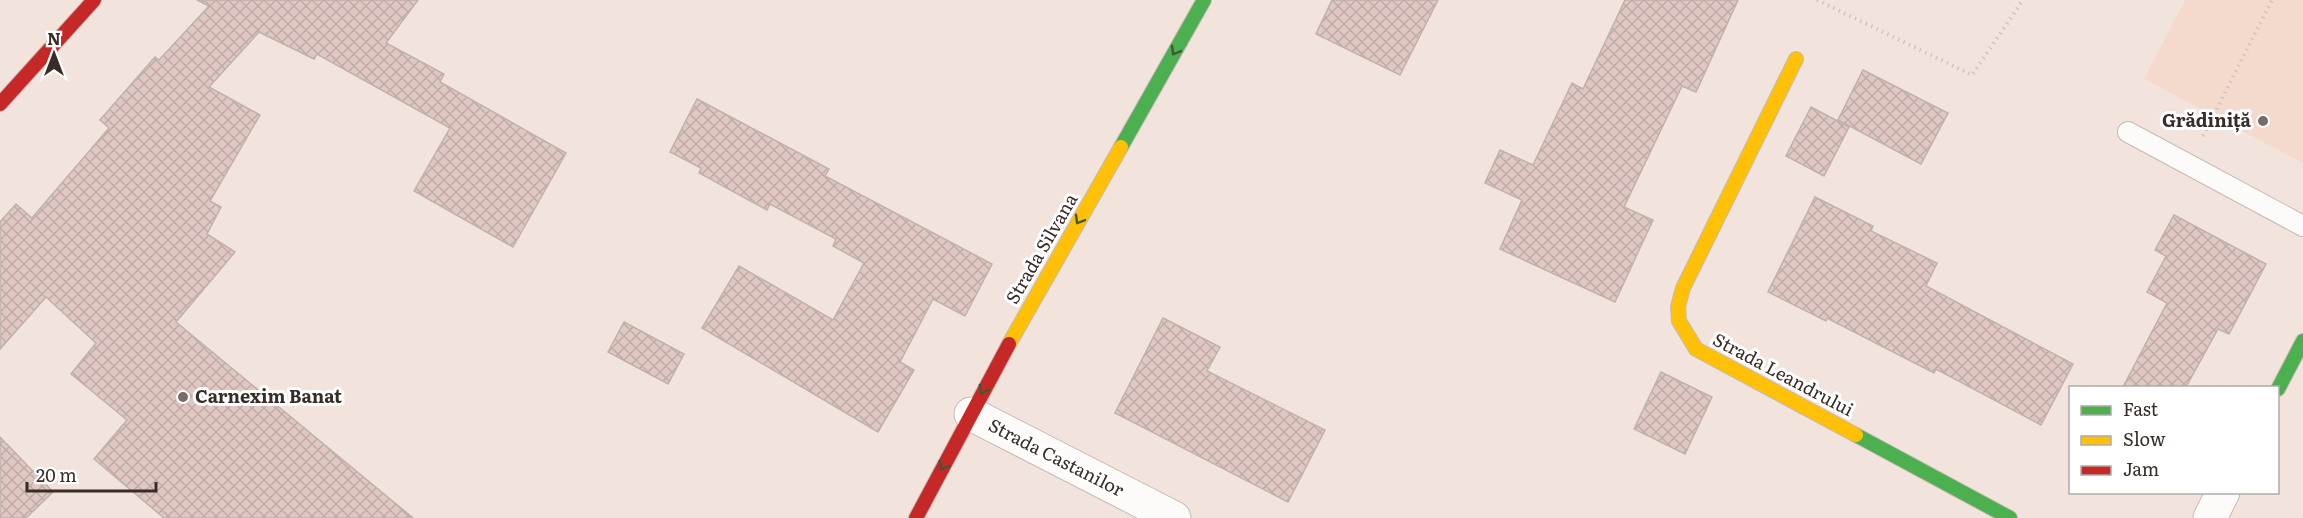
<svg xmlns="http://www.w3.org/2000/svg" width="2303" height="518" font-family="Literata,serif">
<style>
.built{fill:#f4dacd}
.building{fill:url(#building-cross-hatch);stroke:#beb2ae;stroke-width:1.5}
.lines{fill:none;stroke-linecap:round;stroke-linejoin:round}
.lane-casing{stroke:#c5bab4;stroke-width:22}
.street-casing{stroke:#c5bab4;stroke-width:35}
.fast-casing{stroke:#c5bab4;stroke-width:16}
.slow-casing{stroke:#c5bab4;stroke-width:16}
.jam-casing{stroke:#c5bab4;stroke-width:16}
.path{stroke:#cdc7c4;stroke-width:4;stroke-dasharray:1.5 4.5;stroke-linecap:butt}
.lane{stroke:#fdfbfa;stroke-width:20}
.street{stroke:#fdfbfa;stroke-width:33}
.fast{stroke:#4caf50;stroke-width:14}
.slow{stroke:#ffc107;stroke-width:14}
.jam{stroke:#c62828;stroke-width:14}
.oneway{stroke:#3e5a35}
.poi-dot{fill:#786c66;stroke:#fff;stroke-width:2}
.labels{text-anchor:middle;stroke-width:6;stroke-linejoin:round;paint-order:stroke}
.poi-label{font-size:18px;font-weight:bold;fill:#372c27;stroke:#fff;text-anchor:end}
.street-label{font-size:18px;fill:#372c27;stroke:#fff}
</style>
<defs>
<pattern id="building-cross-hatch" width="8" height="8" patternUnits="userSpaceOnUse" patternTransform="scale(1.5)"><rect width="8" height="8" fill="#e0c7c2"/><path d="M0 0l8 8M0 8l8-8" fill="none" stroke="#c1aba7"/></pattern>
</defs>
<rect width="100%" height="100%" fill="#f2e4dc"/>
<!-- built -->
<polygon class="built" points="2185,0 2303,0 2303,163 2144,79"/>
<!-- building -->
<g class="building">
<polygon points="197,0 418,0 386,43 444,74 440,82 566,153 513,247 414,191 450,128 317,54 314,59 259,32 209,87 260,115 210,201 221,207 207,234 235,252 176,322 413,518 164,518 94,459 127,420 71,374 96,343 46,297 0,349 0,222 16,204 32,218 109,128 100,120 155,57 159,60 209,6"/>
<polygon points="1332,0 1438,0 1400,75 1316,34"/>
<polygon points="1625,0 1738,0 1696,92 1682,86 1624,207 1653,220 1615,302 1500,249 1522,200 1485,183 1500,150 1533,165 1572,83 1583,89"/>
<polygon points="1863,70 1948,113 1921,164 1838,120"/>
<polygon points="697,99 829,169 825,176 992,264 965,316 933,299 900,362 914,370 878,432 702,328 739,266 833,320 864,263 833,246 836,239 770,204 767,210 699,173 701,168 670,152"/>
<polygon points="1811,107 1849,127 1824,176 1786,156"/>
<polygon points="1815,197 1873,226 1871,231 1937,263 1926,286 2073,364 2041,425 1936,369 1934,373 1827,318 1826,321 1768,292"/>
<polygon points="2174,215 2266,264 2229,334 2218,329 2186,387 2123,387 2167,303 2147,292 2166,256 2155,250"/>
<polygon points="1163,318 1220,347 1207,371 1325,430 1288,502 1115,413"/>
<polygon points="624,322 684,354 668,384 608,352"/>
<polygon points="1661,372 1712,397 1685,454 1634,429"/>
<polygon points="0,437 53,492 26,518 0,518"/>
</g>
<g class="lines">
<!-- lane casing -->
<g class="lane-casing">
<polyline id="lane" points="2128,132 2303,226"/>
</g>
<!-- street casing -->
<g class="street-casing">
<g id="street">
<polyline points="971,414 1174,518"/>
<polyline points="2210,518 2223,492"/>
</g>
</g>
<!-- fast casing -->
<g class="fast-casing">
<g id="fast">
<polyline points="1121,147 1204,0"/>
<polyline points="2278,389 2303,341"/>
<polyline points="1856,435 2010,518"/>
</g>
</g>
<!-- slow casing -->
<g class="slow-casing">
<g id="slow">
<polyline points="1796,59 1683,288 1678,307 1679,321 1696,349 1856,435"/>
<polyline points="1009,344 1121,147"/>
</g>
</g>
<!-- jam casing -->
<g class="jam-casing">
<g id="jam">
<polyline points="0,104 94,0"/>
<polyline points="916,518 1009,344"/>
</g>
</g>
<!-- path -->
<g class="path">
<polyline points="1817,0 1972,75 2023,0"/>
<polyline points="2203,136 2272,0"/>
</g>
<!-- lane -->
<use href="#lane" class="lane"/>
<!-- street -->
<use href="#street" class="street"/>
<!-- fast -->
<use href="#fast" class="fast"/>
<!-- slow -->
<use href="#slow" class="slow"/>
<!-- jam -->
<use href="#jam" class="jam"/>
</g>
<!-- one-way arrows -->
<defs><path id="oneway-chevron" d="M-2-3.5L2.5 0L-2 3.5" fill="none" stroke-width="1.6" stroke-linecap="round" stroke-linejoin="round" transform="scale(1.5)"/></defs>
<g class="oneway">
<use href="#oneway-chevron" transform="translate(1175 51) rotate(120)"/>
<use href="#oneway-chevron" transform="translate(1079 220) rotate(120)"/>
<use href="#oneway-chevron" transform="translate(983 390) rotate(118)"/>
<use href="#oneway-chevron" transform="translate(943 466) rotate(118)"/>
</g>
<!-- markers -->
<g class="poi-dot">
<circle cx="2263" cy="121" r="6"/>
<circle cx="183" cy="397" r="6"/>
</g>
<g class="labels">
<!-- poi labels -->
<g class="poi-label">
<text x="2251" y="127">Grădiniță</text>
<text x="195" y="403" text-anchor="start">Carnexim Banat</text>
</g>
<!-- street labels -->
<g class="street-label">
<text transform="translate(1042 249) rotate(-60)" y="6">Strada Silvana</text>
<text transform="translate(1783 375) rotate(28)" y="6">Strada Leandrului</text>
<text transform="translate(1056 458) rotate(27)" y="6">Strada Castanilor</text>
</g>
</g>
<!-- legend -->
<rect x="2069" y="386" width="210" height="108" fill="#ffffff" stroke="#afaba9" stroke-width="1.5"/>
<rect x="2081" y="406" width="30" height="9" fill="#4caf50" stroke="#afaba9" stroke-width="1.5"/>
<text x="2123" y="416" font-size="18" fill="#372c27">Fast</text>
<rect x="2081" y="436" width="30" height="9" fill="#ffc107" stroke="#afaba9" stroke-width="1.5"/>
<text x="2123" y="446" font-size="18" fill="#372c27">Slow</text>
<rect x="2081" y="466" width="30" height="9" fill="#c62828" stroke="#afaba9" stroke-width="1.5"/>
<text x="2123" y="476" font-size="18" fill="#372c27">Jam</text>
<!-- north arrow -->
<g transform="translate(54 54)" stroke="#ffffff" stroke-width="4.5" paint-order="stroke">
<path d="M0-4.5L10 22L0 15L-10 22Z" fill="#372c27"/>
<text y="-9" font-size="16" font-weight="bold" text-anchor="middle" fill="#372c27">N</text>
</g>
<!-- scale -->
<path d="M27 482v9h129v-9" fill="none" stroke="#372c27" stroke-width="3"/>
<text x="36" y="482" font-size="18" fill="#372c27" stroke="#ffffff" stroke-width="4.5" paint-order="stroke">20 m</text>
</svg>
